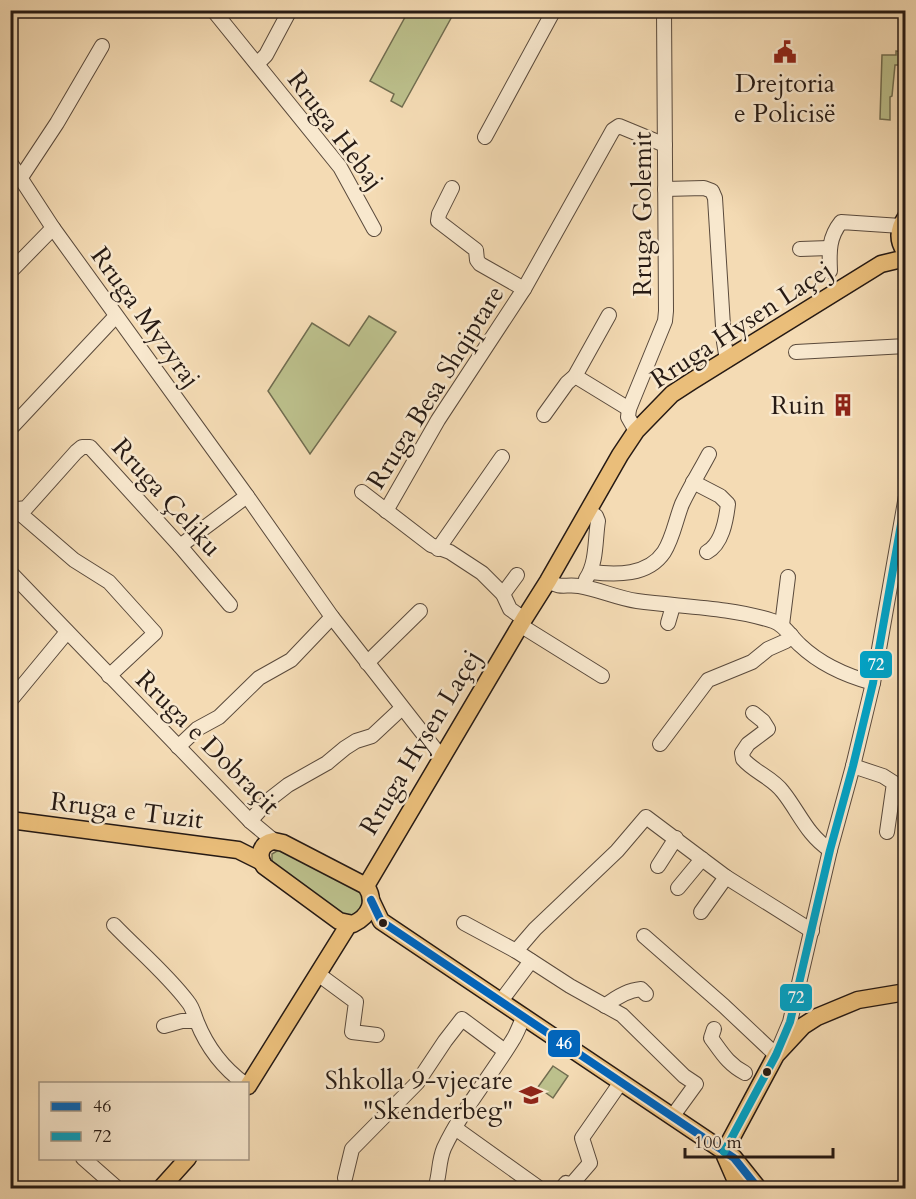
<svg xmlns="http://www.w3.org/2000/svg" width="916" height="1199" font-family="Cardo,serif">
<style>
.green{fill:#bcc08c;stroke:#716d50;stroke-width:1.5}
.lines{fill:none;stroke-linecap:round;stroke-linejoin:round}
.minor-casing{stroke:#5a4a3c;stroke-width:16}
.major-casing{stroke:#261a14;stroke-width:19}
.minor{stroke:#f8e8ce;stroke-width:14}
.major{stroke:#eabe7a;stroke-width:16}
.bus-1-casing{stroke:#f8e8ce;stroke-width:12}
.bus-2-casing{stroke:#f8e8ce;stroke-width:12}
.bus-1{stroke:#0065bd;stroke-width:8}
.bus-2{stroke:#02a2c5;stroke-width:8}
.bus-dot{fill:#261a14;stroke:#f8e8ce;stroke-width:2}
.labels{text-anchor:middle;stroke-width:5;stroke-linejoin:round;paint-order:stroke}
.poi-label{font-size:26px;fill:#261a14;stroke:#f8e8ce;text-anchor:end}
.street-label{font-size:26px;fill:#261a14;stroke:#f8e8ce}
.line-badge{stroke:#f8e8ce;stroke-width:2}
.badge-label{font-size:16px;text-anchor:middle;font-weight:bold;fill:#fff}
</style>
<rect width="100%" height="100%" fill="#f4dbb4"/>
<filter id="stains"><feTurbulence type="fractalNoise" baseFrequency=".00333" numOctaves="4"/><feColorMatrix values="0 0 0 0 .2 0 0 0 0 .09 0 0 0 0 .02 0 0 0 .5 -.17"/></filter>
<radialGradient id="worn" r=".72"><stop offset=".6" stop-color="#630" stop-opacity="0"/><stop offset="1" stop-color="#630" stop-opacity=".3"/></radialGradient>
<!-- green -->
<g class="green">
<polygon points="409,10 455,11 402,107 391,101 394,94 370,81"/>
<polygon points="896,51 905,52 905,65 895,65 892,96 890,97 890,120 880,119 882,55 896,55"/>
<polygon points="369,316 396,332 310,454 268,391 312,323 349,346"/>
<polygon points="280,849 360,888 366,897 359,915 344,917 272,864 272,854"/>
<polygon points="553,1066 568,1076 553,1098 538,1087"/>
</g>
<g class="lines">
<!-- minor casing -->
<g class="minor-casing">
<g id="minor">
<polyline points="213,10 340,167 374,229"/>
<polyline points="256,62 261,60 266,55 290,10"/>
<polyline points="485,137 554,10"/>
<polyline points="10,162 53,228 247,496 332,617 435,749 443,755"/>
<polyline points="20,179 57,123 102,46"/>
<polyline points="452,188 439,214 438,221 476,250 477,260 480,264 524,289"/>
<polyline points="665,189 704,188 712,191 715,198 724,342 727,360"/>
<polyline points="800,249 829,248"/>
<path d="M 830,271 C 829,251 829,237 841,222 L 901,226"/>
<polyline points="10,272 53,228"/>
<polyline points="796,352 906,346"/>
<polyline points="575,376 629,409"/>
<polyline points="544,415 567,383 575,376 609,315"/>
<polyline points="10,429 115,317"/>
<polyline points="636,431 628,417 629,409 665,321 666,311 664,10"/>
<path d="M 693,482 L 720,496 L 728,504 C 726,521 722,544 707,552"/>
<polyline points="362,492 431,545 450,552 482,573 503,594 510,609 524,619"/>
<polyline points="10,510 26,508 76,452 82,447 90,447 180,546 230,605"/>
<polyline points="20,510 23,516 74,560 109,582 155,633 109,676"/>
<polyline points="386,511 438,420 524,289 613,130 619,126 665,145"/>
<polyline points="180,546 247,496"/>
<polyline points="438,549 502,457"/>
<polyline points="10,572 250,821 274,841"/>
<path d="M 591,572 C 616,575 648,576 664,552 C 673,538 676,519 682,504 C 690,487 700,471 709,454"/>
<path d="M 586,579 C 597,563 595,539 598,521 L 596,516 L 588,511"/>
<path d="M 548,581 C 561,589 565,584 579,586 C 598,589 617,598 637,601 C 682,607 729,607 773,621 C 785,625 791,637 800,645 C 820,664 847,676 873,683"/>
<polyline points="503,594 517,575"/>
<polyline points="668,623 673,606"/>
<polyline points="520,625 602,676"/>
<polyline points="782,625 788,577"/>
<polyline points="367,663 420,611"/>
<polyline points="10,701 67,632"/>
<path d="M 753,713 L 763,721 L 768,729 L 748,744 L 742,753 L 743,759 C 754,772 773,778 783,792 C 799,812 807,835 830,850"/>
<polyline points="660,744 708,680 752,662 768,649 786,641 791,635"/>
<polyline points="178,747 197,729 219,717 259,678 291,660 332,617"/>
<polyline points="853,766 883,776 894,783 887,832"/>
<polyline points="250,821 270,799 288,785 327,763 345,748 356,741 372,736 402,708"/>
<polyline points="658,866 676,838"/>
<polyline points="678,888 702,859"/>
<polyline points="701,912 726,877"/>
<polyline points="464,923 516,951 570,986 622,1015 684,1076 696,1084 672,1117"/>
<path d="M 114,925 C 138,950 167,974 188,1002 C 193,1008 194,1015 197,1022 C 207,1047 223,1068 245,1084"/>
<polyline points="644,936 724,1006 776,1055 790,1022 830,850 853,766 873,683 906,496"/>
<polyline points="516,951 535,929 617,851 646,817 726,877 812,931"/>
<polyline points="318,974 356,1002 352,1032 377,1035"/>
<polyline points="501,1001 531,961"/>
<path d="M 605,1006 C 615,998 629,990 641,989 L 646,994"/>
<polyline points="164,1026 182,1021 196,1021"/>
<path d="M 714,1029 L 711,1038 C 722,1053 728,1064 745,1073"/>
<polyline points="455,1128 539,1188"/>
<polyline points="83,1158 117,1188"/>
<polyline points="345,1178 352,1149 417,1083 445,1041 462,1019 505,1051"/>
<path d="M 435,1188 C 440,1176 438,1162 444,1148 C 462,1110 490,1077 512,1041 C 517,1034 520,1024 524,1016"/>
<polyline points="562,1188 566,1183 571,1185 590,1163 582,1138 621,1082"/>
</g>
</g>
<!-- major casing -->
<g class="major-casing">
<g id="major">
<path d="M 906,217 C 898,229 897,241 906,253"/>
<polyline points="10,820 238,850 262,862"/>
<path d="M 274,841 L 283,843 L 366,886 C 376,901 370,916 353,924 L 339,921 L 264,866 C 257,855 261,843 274,841 Z"/>
<polyline points="366,886 524,619 548,581 620,455 636,431 672,394 692,381 881,264 906,258"/>
<polyline points="371,900 381,921 734,1158 758,1188"/>
<polyline points="248,1086 349,924"/>
<polyline points="724,1152 776,1055 803,1026 817,1017 858,1000 906,992"/>
<polyline points="725,1156 739,1188"/>
<polyline points="161,1188 188,1158"/>
</g>
</g>
<!-- minor -->
<use href="#minor" class="minor"/>
<!-- major -->
<use href="#major" class="major"/>
<!-- bus-1 casing -->
<g class="bus-1-casing">
<polyline id="bus-1" points="371,900 381,921 734,1158 758,1188"/>
</g>
<!-- bus-2 casing -->
<g class="bus-2-casing">
<polyline id="bus-2" points="724,1152 776,1055 790,1022 830,850 853,766 873,683 906,496"/>
</g>
<!-- bus-1 -->
<use href="#bus-1" class="bus-1"/>
<!-- bus-2 -->
<use href="#bus-2" class="bus-2"/>
</g>
<!-- icons -->
<defs>
<g id="civic-bare" transform="scale(1.8)"><path d="M-.6-6.5H3V-4.5H.6V-3L4-1V1h2V6H-6V1h2V-1L-.6-3ZM-1.2 2.5V6h2.4V2.5Z" fill="#8f2418" stroke="#f8e8ce" stroke-width="2.5" paint-order="stroke"/></g>
<g id="building-bare" transform="scale(1.8)"><path d="M-4-6H4V6H1V3H-1V6H-4ZM-2.5-4.3h1.7v1.8h-1.7ZM.8-4.3h1.7v1.8H.8ZM-2.5-1h1.7V.8h-1.7ZM.8-1h1.7V.8H.8Z" fill="#8f2418" stroke="#f8e8ce" stroke-width="2.5" paint-order="stroke"/></g>
<g id="school-bare" transform="scale(1.8)"><path d="M0-5L7-2L0 1L-7-2ZM-4 1L0 2.5L4 1V4Q0 6-4 4Z" fill="#8f2418" stroke="#f8e8ce" stroke-width="2.5" paint-order="stroke"/></g>
</defs>
<g fill-rule="evenodd">
<use href="#civic-bare" x="785" y="52"/>
<use href="#building-bare" x="843" y="405"/>
<use href="#school-bare" x="531" y="1095"/>
</g>
<!-- markers -->
<g class="bus-dot">
<circle cx="383" cy="923" r="5"/>
<circle cx="767" cy="1072" r="5"/>
</g>
<g class="labels">
<!-- poi labels -->
<g class="poi-label">
<text x="785" y="92" text-anchor="middle">Drejtoria<tspan x="785" dy="30">e Policisë</tspan></text>
<text x="825" y="414">Ruin</text>
<text x="513" y="1089">Shkolla 9-vjecare<tspan x="513" dy="30">"Skenderbeg"</tspan></text>
</g>
<!-- street labels -->
<g class="street-label">
<text transform="translate(336 130) rotate(53)" y="9">Rruga Hebaj</text>
<text transform="translate(642 214) rotate(-90)" y="9">Rruga Golemit</text>
<text transform="translate(146 317) rotate(54)" y="9">Rruga Myzyraj</text>
<text transform="translate(741 324) rotate(-33)" y="9">Rruga Hysen Laçej</text>
<text transform="translate(435 387) rotate(-58)" y="9">Rruga Besa Shqiptare</text>
<text transform="translate(167 497) rotate(48)" y="9">Rruga Çeliku</text>
<text transform="translate(208 742) rotate(45)" y="9">Rruga e Dobraçit</text>
<text transform="translate(420 742) rotate(-59)" y="9">Rruga Hysen Laçej</text>
<text transform="translate(127 810) rotate(7)" y="9">Rruga e Tuzit</text>
</g>
</g>
<g class="line-badge">
<rect x="859" y="650" width="34" height="29" rx="6" fill="#02a2c5"/>
<rect x="779" y="983" width="34" height="29" rx="6" fill="#02a2c5"/>
<rect x="547" y="1029" width="34" height="29" rx="6" fill="#0065bd"/>
</g>
<g class="badge-label">
<text x="876" y="670">72</text>
<text x="796" y="1003">72</text>
<text x="564" y="1049">46</text>
</g>
<!-- margin -->
<rect width="916" height="1199" fill="none" stroke="#f4dbb4" stroke-width="36"/>
<rect x="12" y="12" width="892" height="1175" fill="none" stroke="#261a14" stroke-width="3"/>
<rect x="18" y="18" width="880" height="1163" fill="none" stroke="#261a14" stroke-width="1.5"/>
<!-- legend -->
<rect x="39" y="1082" width="210" height="78" fill="#f8e8ce" stroke="#a49684" stroke-width="1.5"/>
<rect x="51" y="1102" width="30" height="9" fill="#0065bd" stroke="#a49684" stroke-width="1.5"/>
<text x="93" y="1112" font-size="18" fill="#261a14">46</text>
<rect x="51" y="1132" width="30" height="9" fill="#02a2c5" stroke="#a49684" stroke-width="1.5"/>
<text x="93" y="1142" font-size="18" fill="#261a14">72</text>
<!-- scale -->
<path d="M685 1148v9h148v-9" fill="none" stroke="#261a14" stroke-width="3"/>
<text x="694" y="1148" font-size="18" fill="#261a14" stroke="#f8e8ce" stroke-width="4.5" paint-order="stroke">100 m</text>
<rect width="100%" height="100%" filter="url(#stains)"/>
<rect width="100%" height="100%" fill="url(#worn)"/>
</svg>
